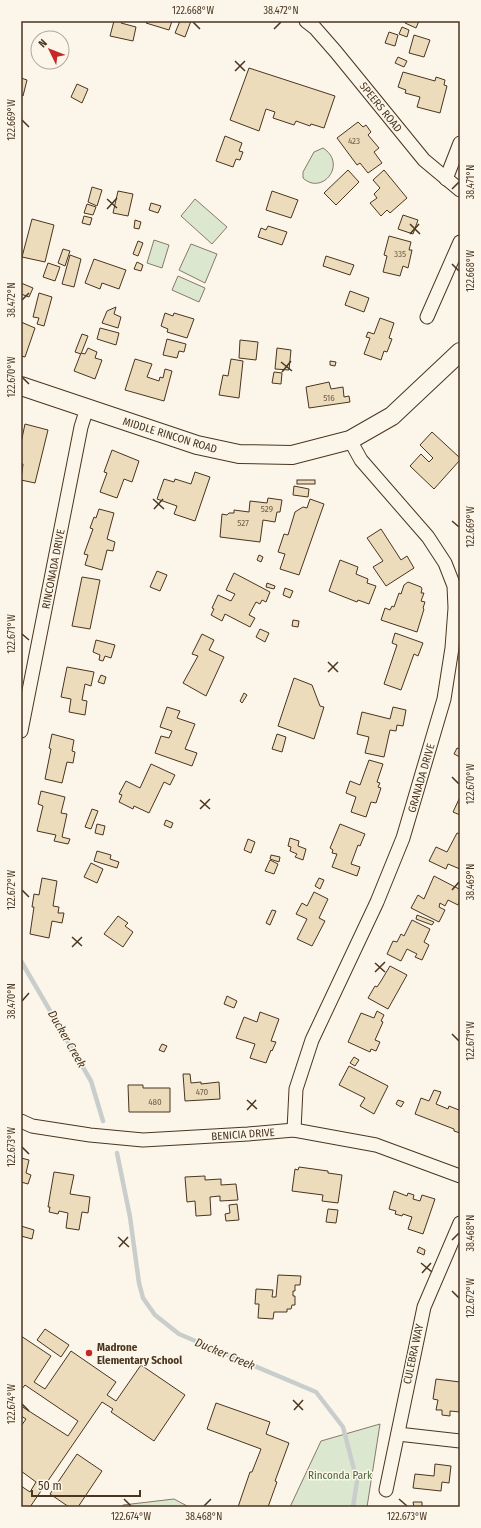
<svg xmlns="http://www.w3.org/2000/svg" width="481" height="1528" font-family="'Fira Sans Condensed',sans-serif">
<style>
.green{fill:#dce7d0;stroke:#887966}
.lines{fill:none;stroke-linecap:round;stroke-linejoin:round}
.stream{stroke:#c9cecd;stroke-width:4.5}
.building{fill:#ecdcbc;stroke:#4a3520}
.street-casing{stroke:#4a3520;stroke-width:15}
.secondary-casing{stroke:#4a3520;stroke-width:20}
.street{stroke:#fbf6e9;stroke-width:13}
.secondary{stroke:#fbf6e9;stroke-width:18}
.ticks{fill:none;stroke:#4a3520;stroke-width:1.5}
.poi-dot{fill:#c62828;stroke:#fbf6e9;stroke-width:1.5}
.labels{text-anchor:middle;stroke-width:3;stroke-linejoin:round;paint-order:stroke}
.number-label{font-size:9px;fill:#725f47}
.street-label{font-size:11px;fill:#4a3520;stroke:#fbf6e9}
.poi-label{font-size:11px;font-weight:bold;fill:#4a3520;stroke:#fbf6e9;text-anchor:start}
.park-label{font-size:11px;fill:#436837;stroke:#fbf6e9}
.water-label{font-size:12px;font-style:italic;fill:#4a3520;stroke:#fbf6e9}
.neatline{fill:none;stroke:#4a3520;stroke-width:1.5}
.ticks-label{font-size:10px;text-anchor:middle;fill:#4a3520}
</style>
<rect width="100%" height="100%" fill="#fbf6e9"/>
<!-- green -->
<g class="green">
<path d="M 323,148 C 348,164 322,196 303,178 L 303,172 L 314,152 Z"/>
<polygon points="195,199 227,227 212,244 181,216"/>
<polygon points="154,240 169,245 162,268 147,263"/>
<polygon points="191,244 217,254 205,283 179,270"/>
<polygon points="178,276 205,288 199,302 172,290"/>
<polygon points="380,1424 367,1507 290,1507 321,1441"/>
<polygon points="174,1499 189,1507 122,1507 123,1505"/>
</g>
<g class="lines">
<!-- stream -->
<g class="stream">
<polyline points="21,961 91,1081 103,1121"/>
<polyline points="117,1153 130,1217 139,1283 143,1298 155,1315 179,1334 316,1392 343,1427 357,1481 353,1507"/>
</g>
</g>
<!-- building -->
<g class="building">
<polygon points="114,21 122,21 121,23 136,27 133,41 110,36"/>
<polygon points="147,21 172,21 169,30 146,23"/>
<polygon points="180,21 191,21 185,37 175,33"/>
<polygon points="406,21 419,21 416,28 405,23"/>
<polygon points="402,27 409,30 407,37 399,34"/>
<polygon points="389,32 398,35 395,46 385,43"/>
<polygon points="414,35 430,40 424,57 409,53"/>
<polygon points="398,57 407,61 404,67 395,63"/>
<polygon points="249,68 335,96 324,128 311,124 310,126 296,121 294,125 273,118 275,112 266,109 259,131 230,120"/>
<polygon points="403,72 435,81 436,77 445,80 444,85 447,86 440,113 417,107 420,97 405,93 406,90 398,87"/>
<polygon points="21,78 27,80 23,96 21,95"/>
<polygon points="77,84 88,89 82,103 71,97"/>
<polygon points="358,122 363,127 366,125 371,132 368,135 379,148 374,152 382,163 368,173 360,163 357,165 337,138"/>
<polygon points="225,136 242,143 239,151 243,152 240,160 236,159 233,167 216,161"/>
<polygon points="348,170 359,182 336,205 324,193"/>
<polygon points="384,170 407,198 390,213 387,210 381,216 370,203 377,198 374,194 380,188 373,180"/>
<polygon points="92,187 102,190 97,206 88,202"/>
<polygon points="118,191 133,194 128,216 113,213"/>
<polygon points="272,191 298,200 291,218 266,210"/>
<polygon points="151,203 161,206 158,213 149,210"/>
<polygon points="87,204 96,207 93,215 84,213"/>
<polygon points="403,215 418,220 413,234 398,229"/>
<polygon points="84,216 92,218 90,225 82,223"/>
<polygon points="32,219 54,225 45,262 22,257"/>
<polygon points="135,220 141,222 139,229 134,228"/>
<polygon points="268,226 287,232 282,245 258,237 261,228 266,230"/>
<polygon points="389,236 411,242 409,250 412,250 408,268 403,266 400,276 383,272 387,256 384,255"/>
<polygon points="138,241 143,243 138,256 133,254"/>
<polygon points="63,249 70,251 65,266 58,263"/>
<polygon points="70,255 81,259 74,287 62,284"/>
<polygon points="326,256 354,265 350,275 323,266"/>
<polygon points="94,259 126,270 119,289 102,283 100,289 85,283"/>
<polygon points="137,262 143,265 141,271 134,269"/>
<polygon points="48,263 60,267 55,281 43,277"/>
<polygon points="21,283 33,288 29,297 21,294"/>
<polygon points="350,291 369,298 364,312 345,305"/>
<polygon points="39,293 52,297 44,326 37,324 39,318 33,317"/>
<polygon points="116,307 114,314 121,317 118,328 102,323 107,311"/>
<polygon points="165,313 173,316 174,313 194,319 187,338 167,332 168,329 161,326"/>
<polygon points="380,318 394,323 389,338 392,339 387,352 384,351 381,360 364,354 370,338 366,337 368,332 374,334"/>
<polygon points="21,322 35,328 25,357 21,356"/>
<polygon points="100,328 119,333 116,345 97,339"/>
<polygon points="82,334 88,336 81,354 75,352"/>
<polygon points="167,339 186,344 184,352 179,351 177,358 163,355"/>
<polygon points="240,340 258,342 256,360 239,358"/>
<polygon points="88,348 97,352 95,358 102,360 95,379 74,371 81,353 85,354"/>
<polygon points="277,348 291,350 289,370 275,369"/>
<polygon points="135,359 152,364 147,377 159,381 160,377 163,378 165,369 172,371 164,401 125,390"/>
<polygon points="231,359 243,361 239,398 219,395 223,375 228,376"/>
<polygon points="330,361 336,362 335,366 330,365"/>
<polygon points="274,372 282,373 281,384 272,383"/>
<polygon points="329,382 331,389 343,387 344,397 349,396 350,402 309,408 306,387"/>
<polygon points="25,424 48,430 35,483 21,480 23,464 21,463 21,443"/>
<polygon points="432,432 460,458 460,460 434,489 410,466 421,454 429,462 433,458 420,445"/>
<polygon points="112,450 139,461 132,482 124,479 117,498 100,492 107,473 104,472"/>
<polygon points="195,472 210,477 195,521 174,514 177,506 157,499 164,479 174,482 175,479 191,484"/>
<rect x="297" y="480" width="18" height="4"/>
<polygon points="294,486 309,489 308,497 293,495"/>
<polygon points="268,498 282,500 280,512 277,512 275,522 263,520 260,542 220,537 222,514 227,515 229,513 234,513 234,510 249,512 250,501 267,503"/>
<polygon points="310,499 324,504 299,575 280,569 285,554 278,552 284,534 288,535 295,512 303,507 307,508"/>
<polygon points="99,509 114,513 107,539 115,542 113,551 107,550 102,570 85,565 88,555 84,554 93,529 90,528 94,517 96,518"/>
<polygon points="381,529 401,560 407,556 414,568 386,586 373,567 383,561 367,538"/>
<polygon points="259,555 263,557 261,562 257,560"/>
<polygon points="340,560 358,567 356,574 368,579 367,583 376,586 369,604 358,600 357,602 329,591"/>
<polygon points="157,571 167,575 160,591 150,587"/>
<polygon points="234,573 270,592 266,602 262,600 260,604 256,602 249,615 255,618 250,627 225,614 222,621 211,615 214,609 212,608 218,595 231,601 235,594 226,590"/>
<polygon points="82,577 100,580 90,629 72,626"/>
<polygon points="408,582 421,587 422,589 421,593 424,593 421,601 425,602 423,608 424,609 417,632 381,620 385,608 390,610 392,606 394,607 399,593 401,594 404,585"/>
<polygon points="267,583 275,586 274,589 266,587"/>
<polygon points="285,588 293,591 290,598 283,595"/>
<polygon points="293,620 299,621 298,627 292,626"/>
<polygon points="260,629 269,633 265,642 256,637"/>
<polygon points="395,633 423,643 418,656 414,654 401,690 384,684 397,645 392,643"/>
<polygon points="202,634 214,640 209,650 224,657 206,696 183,683 198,656 192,654"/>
<polygon points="96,640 115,645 111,658 105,656 103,661 99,660 100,655 93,652"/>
<polygon points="67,667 94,672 91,686 85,684 82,700 87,701 85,715 69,712 71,699 61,697"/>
<polygon points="101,675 106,677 104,684 98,682"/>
<polygon points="294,678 312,685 320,706 324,707 314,739 278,726"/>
<polygon points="244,693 247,695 242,703 240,701"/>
<polygon points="167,707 180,711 177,718 195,724 185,749 197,753 192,766 155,753 161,736 169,738 172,731 160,727"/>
<polygon points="393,707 406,710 403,726 397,725 396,731 390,730 384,757 365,753 369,737 357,734 362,712 390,719"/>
<polygon points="52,734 74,740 72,751 75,752 73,763 67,762 62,783 45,779 51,749 49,748"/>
<polygon points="277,734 286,737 282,752 272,749"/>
<polygon points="457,748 460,749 460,757 454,754"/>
<polygon points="369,760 383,764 377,782 380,783 378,787 381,788 376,803 371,802 366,817 351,812 356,797 346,793 350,781 360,785"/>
<polygon points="151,764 175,775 170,785 164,782 149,813 134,806 133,809 119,802 122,795 119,794 126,781 140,788"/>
<polygon points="41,791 65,797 61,813 67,814 62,837 70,839 68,844 54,841 56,835 37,831 43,806 38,804"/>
<polygon points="460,797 460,815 453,812"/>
<polygon points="92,809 98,811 91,829 85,827"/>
<polygon points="166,820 173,823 171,828 164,825"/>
<polygon points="97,824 105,826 103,835 95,833"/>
<polygon points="340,824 365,834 360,846 358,845 351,864 360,867 357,876 332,867 337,854 332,853 333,850 330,848"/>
<polygon points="457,833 460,834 460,869 448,864 446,869 429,861 436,847 447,852"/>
<polygon points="290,838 299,841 298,846 306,849 303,860 295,857 297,854 290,851 291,847 288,846"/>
<polygon points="248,839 255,842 251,853 244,850"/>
<polygon points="97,851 111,855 110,859 119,862 117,868 94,861"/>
<polygon points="271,855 280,857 279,862 270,859"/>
<polygon points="270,860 278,864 274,874 265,871"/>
<polygon points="91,863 103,869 97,883 84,877"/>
<polygon points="434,876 459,889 460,887 460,900 458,905 448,900 445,906 440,903 439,907 445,910 439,922 411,908 418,895 424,899"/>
<polygon points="42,878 57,881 53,906 59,907 58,913 64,913 62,923 52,921 49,938 30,934 34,907 32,907 34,894 39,895"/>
<polygon points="319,878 324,880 320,889 315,886"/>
<polygon points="314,892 328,899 319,918 325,921 312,946 297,939 307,919 296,914 302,903 307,906"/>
<polygon points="272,910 276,911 270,925 266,923"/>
<polygon points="417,915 434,922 432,925 416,919"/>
<polygon points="118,916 128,923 125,926 133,932 123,947 104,934"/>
<polygon points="412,920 430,929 424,942 429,945 422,960 415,957 417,954 407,949 401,961 387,954 393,941 397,942 401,934 404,936"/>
<polygon points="390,966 407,975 388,1009 368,998 375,986 377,987 381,981"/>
<polygon points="227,996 237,1001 234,1008 224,1004"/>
<polygon points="377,1011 384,1015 381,1021 383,1022 375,1040 380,1042 376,1051 371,1049 370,1052 348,1042 361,1013 374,1018"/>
<polygon points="260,1012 279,1019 271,1041 276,1042 272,1051 271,1050 266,1063 250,1058 255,1044 236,1038 244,1017 257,1022"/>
<polygon points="162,1044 167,1046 164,1052 159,1050"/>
<polygon points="354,1057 359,1060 355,1066 350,1063"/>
<polygon points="349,1066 388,1086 374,1114 360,1106 365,1098 339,1085"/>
<polygon points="183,1074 190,1074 191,1083 201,1082 201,1084 219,1082 220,1099 185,1101"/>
<polygon points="128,1085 143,1085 143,1088 170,1088 170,1112 129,1112"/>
<polygon points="434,1090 441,1092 436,1104 448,1109 449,1106 459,1110 460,1108 460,1133 454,1131 454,1129 415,1114 421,1098 429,1101"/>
<polygon points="398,1100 404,1102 401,1107 396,1104"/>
<polygon points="21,1158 29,1160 26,1173 31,1175 28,1184 21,1182"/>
<polygon points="299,1167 328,1171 328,1173 342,1175 338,1203 322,1201 323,1195 292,1191 295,1169 298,1170"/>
<polygon points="54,1172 74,1175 70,1194 90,1197 88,1213 82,1212 79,1230 66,1228 68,1213 59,1211 58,1214 49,1212 50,1207 48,1207"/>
<polygon points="205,1176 205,1180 221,1179 221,1185 236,1184 238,1200 220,1201 220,1196 210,1197 211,1215 196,1216 195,1201 187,1202 185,1177"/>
<polygon points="394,1191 407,1196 408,1193 414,1195 413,1199 420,1201 422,1195 435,1199 423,1234 408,1229 412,1217 403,1214 402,1216 395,1214 396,1211 389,1209"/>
<polygon points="237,1204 239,1220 226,1221 225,1214 230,1213 229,1205"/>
<polygon points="328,1209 338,1210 336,1223 326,1222"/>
<polygon points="21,1226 34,1230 32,1239 21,1236"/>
<polygon points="419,1247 425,1250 424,1255 417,1252"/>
<polygon points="278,1275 301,1276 300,1285 295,1285 295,1291 293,1291 293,1296 295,1296 295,1305 292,1305 291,1309 287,1309 287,1312 274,1312 273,1319 258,1318 259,1304 255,1304 256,1289 273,1290 272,1297 276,1297"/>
<polygon points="45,1329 69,1345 61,1357 37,1340"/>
<polygon points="21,1336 51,1356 34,1382 45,1389 71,1351 116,1382 107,1395 116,1401 141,1365 185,1395 154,1441 111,1412 113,1409 102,1402 30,1507 21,1507 21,1486 30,1492 36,1482 21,1471 21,1426 26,1419 21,1416 21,1406 68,1436 78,1421 25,1385 21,1390"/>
<polygon points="436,1379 460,1382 460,1412 450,1411 450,1416 442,1415 442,1410 436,1410 438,1400 433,1399"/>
<polygon points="216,1403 270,1422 266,1434 289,1443 275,1481 277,1482 268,1507 238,1507 250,1472 252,1472 261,1449 207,1429"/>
<polygon points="77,1454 102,1471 78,1507 69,1507 50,1494"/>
<polygon points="435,1464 451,1466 449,1483 442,1482 441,1491 413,1488 415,1474 434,1476"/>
<polygon points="413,1502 422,1502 422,1507 414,1507"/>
</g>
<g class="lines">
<!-- street casing -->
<g class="street-casing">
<g id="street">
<polyline points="306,21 315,28 336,52 424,160 460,190"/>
<polyline points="446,179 460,143"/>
<polyline points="427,317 460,242"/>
<polyline points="21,731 81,427 87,408"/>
<polyline points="21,1121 32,1126 90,1135 143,1140 248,1134 294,1130 376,1145 460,1176"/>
<polyline points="294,1130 296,1089 312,1040 377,902 403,838 444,699 452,648 455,608 454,586 445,563 428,537 361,460 350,440"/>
<polyline points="398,1434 460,1441"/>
<polyline points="386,1490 424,1307 460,1223"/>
</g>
</g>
<!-- secondary casing -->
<g class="secondary-casing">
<polyline id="secondary" points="21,386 197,445 239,454 292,455 350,440 392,416 460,352"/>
</g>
<!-- street -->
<use href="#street" class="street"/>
<!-- secondary -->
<use href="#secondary" class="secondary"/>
</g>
<!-- ticks -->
<path class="ticks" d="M 193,22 L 200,29M 274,29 L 281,22M 235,61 L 245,71M 235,71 L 245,61M 22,120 L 29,127M 452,189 L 459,182M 107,199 L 117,208M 107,209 L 117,198M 410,224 L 420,234M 410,234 L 419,224M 452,264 L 459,271M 22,300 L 29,293M 281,362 L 292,371M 282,372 L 291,361M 22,377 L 29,384M 153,499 L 164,509M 154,509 L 163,499M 452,521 L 459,527M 22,634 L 29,640M 328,662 L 338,672M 328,672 L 338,662M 452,777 L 459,784M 200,800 L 210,809M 200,809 L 210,799M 22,890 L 29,897M 452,890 L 459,882M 72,937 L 82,946M 72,947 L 82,937M 375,963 L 385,972M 375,972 L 385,962M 22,1001 L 29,993M 452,1034 L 459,1041M 247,1100 L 257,1109M 247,1110 L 256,1100M 22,1147 L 29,1154M 118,1237 L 129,1247M 452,1240 L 459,1233M 119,1247 L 128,1237M 421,1263 L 432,1272M 422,1273 L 431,1263M 452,1291 L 459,1298M 293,1400 L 303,1410M 22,1404 L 29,1411M 294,1410 L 303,1400M 124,1499 L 131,1506M 399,1499 L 407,1506M 204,1506 L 211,1499"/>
<!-- markers -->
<circle class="poi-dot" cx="89" cy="1353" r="4"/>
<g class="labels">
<!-- number labels -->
<g class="number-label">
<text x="354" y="144">423</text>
<text x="400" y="257">335</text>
<text x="329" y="401">516</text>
<text x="267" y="512">529</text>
<text x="243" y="526">527</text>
<text x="202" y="1095">470</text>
<text x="155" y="1105">480</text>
</g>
<!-- street labels -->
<g class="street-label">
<text transform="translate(381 107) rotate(51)" y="4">SPEERS ROAD</text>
<text transform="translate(170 435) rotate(17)" y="4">MIDDLE RINCON ROAD</text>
<text transform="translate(53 569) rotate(-79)" y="4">RINCONADA DRIVE</text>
<text transform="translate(421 778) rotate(-74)" y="4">GRANADA DRIVE</text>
<text transform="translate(243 1134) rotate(-4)" y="4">BENICIA DRIVE</text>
<text transform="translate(413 1354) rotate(-78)" y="4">CULEBRA WAY</text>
</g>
<!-- poi labels -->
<g class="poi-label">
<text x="97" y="1351">Madrone<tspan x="97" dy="13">Elementary School</tspan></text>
</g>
<!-- park labels -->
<g class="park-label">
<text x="340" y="1479">Rinconda Park</text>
</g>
<!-- water labels -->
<g class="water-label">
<text transform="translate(67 1039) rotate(60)" y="4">Ducker Creek</text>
<text transform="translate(225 1354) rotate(23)" y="4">Ducker Creek</text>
</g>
</g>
<!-- border -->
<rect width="481" height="1528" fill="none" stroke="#fbf6e9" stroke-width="44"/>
<!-- north arrow -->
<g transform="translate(50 50) rotate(313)"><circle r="19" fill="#fbf6e9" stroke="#b4a999"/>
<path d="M0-3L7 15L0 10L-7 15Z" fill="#c62828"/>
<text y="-6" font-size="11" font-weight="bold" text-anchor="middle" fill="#4a3520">N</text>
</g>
<!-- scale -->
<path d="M32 1490v6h108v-6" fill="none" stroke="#4a3520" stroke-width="2"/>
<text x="38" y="1490" font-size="12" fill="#4a3520" stroke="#fbf6e9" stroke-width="3" paint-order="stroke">50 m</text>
<rect x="22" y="22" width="437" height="1484" class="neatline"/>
<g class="ticks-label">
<text x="193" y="14">122.668°W</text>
<text x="281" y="14">38.472°N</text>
<text transform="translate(11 120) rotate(-90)" y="4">122.669°W</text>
<text transform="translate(470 182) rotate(-90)" y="4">38.471°N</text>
<text transform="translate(470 271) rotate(-90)" y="4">122.668°W</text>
<text transform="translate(11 300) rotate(-90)" y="4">38.472°N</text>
<text transform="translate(11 377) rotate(-90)" y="4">122.670°W</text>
<text transform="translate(470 527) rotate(-90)" y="4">122.669°W</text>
<text transform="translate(11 634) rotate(-90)" y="4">122.671°W</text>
<text transform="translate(470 784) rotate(-90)" y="4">122.670°W</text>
<text transform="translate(470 882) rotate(-90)" y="4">38.469°N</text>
<text transform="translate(11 890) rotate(-90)" y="4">122.672°W</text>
<text transform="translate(11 1001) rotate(-90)" y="4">38.470°N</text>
<text transform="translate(470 1041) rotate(-90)" y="4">122.671°W</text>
<text transform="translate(11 1147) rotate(-90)" y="4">122.673°W</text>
<text transform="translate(470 1233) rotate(-90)" y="4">38.468°N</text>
<text transform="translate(470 1298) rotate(-90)" y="4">122.672°W</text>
<text transform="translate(11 1404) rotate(-90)" y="4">122.674°W</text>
<text x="131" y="1520">122.674°W</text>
<text x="204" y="1520">38.468°N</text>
<text x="407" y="1520">122.673°W</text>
</g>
</svg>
